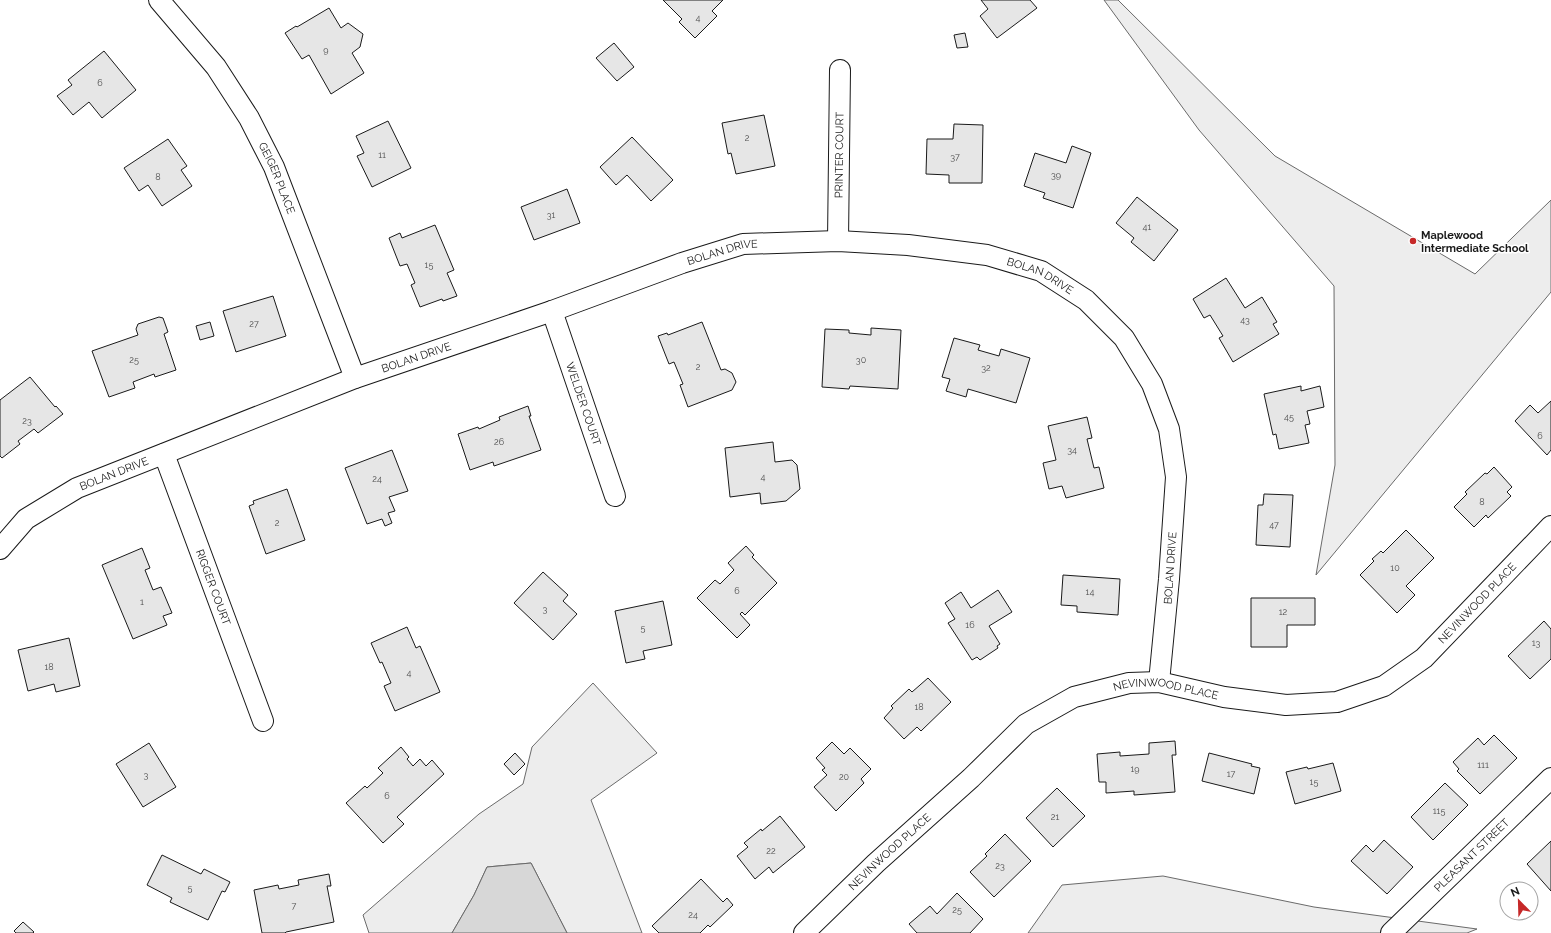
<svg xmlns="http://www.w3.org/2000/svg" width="1551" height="933" font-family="Raleway,sans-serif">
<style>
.built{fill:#ededed;stroke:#6a6a6a}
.water{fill:#d7d7d7;stroke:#6a6a6a}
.building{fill:#e6e6e6;stroke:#1a1a1a}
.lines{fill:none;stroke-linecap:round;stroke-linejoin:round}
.minor-casing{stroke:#1a1a1a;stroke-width:22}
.minor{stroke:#fff;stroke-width:20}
.poi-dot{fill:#c62828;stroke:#fff;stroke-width:1.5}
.labels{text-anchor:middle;stroke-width:3;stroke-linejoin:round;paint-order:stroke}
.number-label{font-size:9px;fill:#4d4d4d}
.street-label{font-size:11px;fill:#1a1a1a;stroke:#fff}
.poi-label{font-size:11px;font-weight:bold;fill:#1a1a1a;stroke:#fff;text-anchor:start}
</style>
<rect width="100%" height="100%" fill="#fff"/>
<!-- built -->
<g class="built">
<polygon points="1104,0 1118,0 1275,156 1475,274 1551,200 1551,292 1316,575 1335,465 1334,286 1199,130"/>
<polygon points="593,683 657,753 591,800 642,933 567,933 531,863 487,867 474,895 452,933 369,933 363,915 479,814 523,784 532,747"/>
<polygon points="1163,876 1314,907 1477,929 1467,933 1028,933 1062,885"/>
</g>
<!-- water -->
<polygon class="water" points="531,863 567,933 452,933 474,895 487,867"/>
<!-- building -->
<g class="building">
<polygon points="663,0 723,0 712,11 717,16 695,38 679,22 682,19"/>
<polygon points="981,0 1030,0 1037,8 997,38 980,16 988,9"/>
<polygon points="329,8 341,28 348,23 363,34 360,47 352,53 364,73 331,94 309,55 302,59 285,33 296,26 297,27"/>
<polygon points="965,33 968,47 957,48 954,35"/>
<polygon points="614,43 634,67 617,81 596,58"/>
<polygon points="104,51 136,90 102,118 89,102 73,115 57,96 72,85 68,80"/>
<polygon points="764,115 775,166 736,174 731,153 728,154 722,123"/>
<polygon points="388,121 411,168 372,187 357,156 364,153 356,136"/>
<polygon points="954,124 983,125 982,183 949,183 949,175 926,174 927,139 953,139"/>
<polygon points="632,137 673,180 651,201 627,175 616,185 600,167"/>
<polygon points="168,139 187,166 181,170 192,186 162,206 148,185 139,191 124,168"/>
<polygon points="1072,146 1091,153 1073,208 1043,198 1045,193 1024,186 1035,153 1066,163"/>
<polygon points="567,189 580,223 534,240 521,207"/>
<polygon points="1137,197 1178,230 1154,261 1131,242 1134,238 1116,223"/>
<polygon points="435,225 454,270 447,273 457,296 443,301 442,299 420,307 411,285 415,283 407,264 400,266 389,238 400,233 402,238"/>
<polygon points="1226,278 1245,308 1262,297 1277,322 1273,324 1279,334 1233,362 1219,338 1223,336 1210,315 1204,318 1193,299"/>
<polygon points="273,296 286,336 236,352 223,311"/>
<polygon points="159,317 163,318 168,332 164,334 176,370 155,377 154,374 133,382 135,388 109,397 92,351 138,335 136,329 138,324"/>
<polygon points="210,322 214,336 200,340 196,326"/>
<polygon points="702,322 721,370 725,369 732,373 736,382 732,390 688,407 680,385 683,384 674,362 669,364 658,336 667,333 668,335"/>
<polygon points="871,328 901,330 898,389 850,386 849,389 822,387 825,329 849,330 849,333 871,335"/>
<polygon points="954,338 980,345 978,350 999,356 1001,349 1030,358 1016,403 968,389 966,397 946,391 950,379 942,377"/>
<polygon points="30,377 55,407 56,406 63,414 38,433 34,429 18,441 20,444 2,458 0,456 0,400"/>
<polygon points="1301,386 1301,391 1320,386 1324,407 1307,411 1310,424 1305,425 1309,443 1279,449 1276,434 1273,435 1264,394"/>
<polygon points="1551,401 1551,450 1547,455 1515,421 1530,405 1538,413"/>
<polygon points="528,406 531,416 529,416 541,450 494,466 493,462 470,470 458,434 478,427 479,429 500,420 499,417"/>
<polygon points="1087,417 1092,438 1087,439 1094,468 1099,467 1104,488 1066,498 1062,486 1049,489 1043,463 1056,460 1048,426"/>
<polygon points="773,442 775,462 792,460 797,465 800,489 786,501 761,504 760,493 730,497 725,448"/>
<polygon points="392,450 408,491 389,497 395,511 388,513 392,523 385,526 382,519 367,524 345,468"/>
<polygon points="1494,467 1512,487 1507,492 1511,496 1488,518 1486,515 1474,527 1454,507 1467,494 1465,492 1485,473 1487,474"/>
<polygon points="287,489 305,540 266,554 249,506 254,504 253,501"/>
<polygon points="1264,494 1293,495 1290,547 1256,545 1258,505 1263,505"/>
<polygon points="1406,530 1434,558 1406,586 1415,595 1397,613 1360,575 1374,561 1372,559 1381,551 1383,553"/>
<polygon points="746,546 754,555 752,557 777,583 745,615 742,612 740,614 750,625 737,638 697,598 715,580 720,584 734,570 728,563"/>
<polygon points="142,548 150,568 145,570 153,590 161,587 172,613 163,616 167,625 133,639 102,565"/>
<polygon points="543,572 568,595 563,601 577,614 553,640 514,603"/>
<polygon points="1063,575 1120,579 1118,615 1077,612 1077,606 1061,605"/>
<polygon points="998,590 1012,612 989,626 1000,644 997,646 998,648 980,660 977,657 972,660 948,623 955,619 945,603 961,592 971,608"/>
<polygon points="1251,598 1315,598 1315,625 1287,625 1287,647 1251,647"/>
<polygon points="663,601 672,645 643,651 645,659 626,663 615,611"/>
<polygon points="1544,621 1551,629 1551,659 1530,679 1508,656"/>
<polygon points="407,627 416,648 420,646 440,692 395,711 384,686 391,683 382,662 380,663 371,643"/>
<polygon points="69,638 80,686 56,692 54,684 28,691 18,650"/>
<polygon points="928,678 951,702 921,731 917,727 904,739 884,718 893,708 891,706 909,689 912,692"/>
<polygon points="1494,735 1517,758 1480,794 1457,771 1459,769 1453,762 1478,738 1484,745"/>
<polygon points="1175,741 1176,755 1172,755 1175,792 1134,795 1134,791 1106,793 1106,782 1099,782 1097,754 1120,752 1120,756 1149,754 1149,743"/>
<polygon points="832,742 844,754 850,748 871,769 861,779 864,783 836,811 814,787 827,775 822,770 825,768 816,758"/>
<polygon points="149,743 176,787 143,807 116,764"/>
<polygon points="401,747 409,757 407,759 413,766 420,759 426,766 432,760 444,774 397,817 404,824 383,843 346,803 365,786 367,788 383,773 378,768"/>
<polygon points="515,753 525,764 514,775 504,764"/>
<polygon points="1209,753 1252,764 1251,766 1260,768 1254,794 1202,781"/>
<polygon points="1333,763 1341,791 1295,804 1286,772 1307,767 1308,769"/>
<polygon points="1445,783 1468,805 1433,840 1411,817"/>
<polygon points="1057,788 1085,816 1053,847 1026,818"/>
<polygon points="780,816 805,847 773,873 769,867 755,879 737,856 748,847 744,843 761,829 762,831"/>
<polygon points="1005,834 1031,861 994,897 970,872 987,856 985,854"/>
<polygon points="1384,840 1413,867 1387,894 1351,861 1366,845 1373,852"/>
<polygon points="1551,841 1551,891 1527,864"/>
<polygon points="162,855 201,874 204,869 230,882 225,892 222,891 208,920 170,902 172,898 147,885"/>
<polygon points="329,874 331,886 327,886 334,922 286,932 285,933 262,933 254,890 278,885 279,889 299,885 298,880"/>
<polygon points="701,879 723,902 727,898 733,905 710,927 708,925 700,933 659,933 652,926"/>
<polygon points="957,893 983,919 970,933 917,933 909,924 930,906 937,914"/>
<polygon points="23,922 34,932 33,933 16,933 14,931"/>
</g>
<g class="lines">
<!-- minor casing -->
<g class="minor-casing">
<g id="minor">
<path id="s1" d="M 159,0 L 216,67 L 249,118 L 274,167 L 355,378"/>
<path id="s2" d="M 838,241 L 840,70"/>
<path id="s3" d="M 552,311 L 615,496"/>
<path id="s4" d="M 164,454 L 263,721"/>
<path id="s5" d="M 0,549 L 26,519 L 77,488 L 355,378 L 552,311 L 682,263 L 743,244 L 838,241 L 908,245 L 987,255 L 1041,271 L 1086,300 L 1124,338 L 1152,384 L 1169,429 L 1176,477 L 1169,579 L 1159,682"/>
<path id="s6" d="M 804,933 L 876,863 L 971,778 L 1026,724 L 1074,697 L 1129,683 L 1159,682 L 1224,697 L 1286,705 L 1337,702 L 1384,686 L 1424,658 L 1551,526"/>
<path id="s7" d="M 1391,933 L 1551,778"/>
</g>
</g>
<!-- minor -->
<use href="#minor" class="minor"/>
</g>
<!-- markers -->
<circle class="poi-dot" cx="1413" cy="241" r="4"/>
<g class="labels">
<!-- number labels -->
<g class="number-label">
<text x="698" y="21">4</text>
<text x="326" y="53">9</text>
<text x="100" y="86">6</text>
<text x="747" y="141">2</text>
<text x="382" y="158">11</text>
<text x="955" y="160">37</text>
<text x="1056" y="178">39</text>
<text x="158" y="180">8</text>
<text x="551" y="218">31</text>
<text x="1147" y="230">41</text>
<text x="429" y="268">15</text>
<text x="1245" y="323">43</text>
<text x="254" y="327">27</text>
<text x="134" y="363">25</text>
<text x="861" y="363">30</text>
<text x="698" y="370">2</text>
<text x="986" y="371">32</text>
<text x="1289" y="420">45</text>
<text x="27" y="424">23</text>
<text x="1540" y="439">6</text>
<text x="499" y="445">26</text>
<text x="1072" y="453">34</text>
<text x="763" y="480">4</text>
<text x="377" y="482">24</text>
<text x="1482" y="505">8</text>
<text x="277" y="526">2</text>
<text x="1274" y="528">47</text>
<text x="1395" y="571">10</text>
<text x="737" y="594">6</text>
<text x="1090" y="595">14</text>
<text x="142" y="605">1</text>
<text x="545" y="612">3</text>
<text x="1283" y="615">12</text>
<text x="970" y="628">16</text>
<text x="643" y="631">5</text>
<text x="1536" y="646">13</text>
<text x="49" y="670">18</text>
<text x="409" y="676">4</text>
<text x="919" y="710">18</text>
<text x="1483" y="768">111</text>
<text x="1135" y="772">19</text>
<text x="1231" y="777">17</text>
<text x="146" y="778">3</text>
<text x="844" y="780">20</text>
<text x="1314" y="785">15</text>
<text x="387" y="799">6</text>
<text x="1439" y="814">115</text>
<text x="1055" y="820">21</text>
<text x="771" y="854">22</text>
<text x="1000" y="869">23</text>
<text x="190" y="891">5</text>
<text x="294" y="909">7</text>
<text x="957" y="913">25</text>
<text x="693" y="918">24</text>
</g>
<!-- street labels -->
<g class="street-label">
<text dy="4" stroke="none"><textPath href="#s2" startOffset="86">PRINTER COURT</textPath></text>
<text dy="4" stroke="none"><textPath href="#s1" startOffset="215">GEIGER PLACE</textPath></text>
<text dy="4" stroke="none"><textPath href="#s5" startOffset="787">BOLAN DRIVE</textPath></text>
<text dy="4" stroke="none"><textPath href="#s5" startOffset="1111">BOLAN DRIVE</textPath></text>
<text dy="4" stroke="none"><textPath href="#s5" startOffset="463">BOLAN DRIVE</textPath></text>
<text dy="4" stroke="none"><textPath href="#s3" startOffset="98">WELDER COURT</textPath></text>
<text dy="4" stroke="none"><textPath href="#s5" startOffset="139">BOLAN DRIVE</textPath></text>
<text transform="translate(1170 568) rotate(-86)" y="4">BOLAN DRIVE</text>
<text dy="4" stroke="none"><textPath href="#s4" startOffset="142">RIGGER COURT</textPath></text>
<text dy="4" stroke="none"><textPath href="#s6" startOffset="802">NEVINWOOD PLACE</textPath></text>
<text dy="4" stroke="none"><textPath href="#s6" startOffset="454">NEVINWOOD PLACE</textPath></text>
<text dy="4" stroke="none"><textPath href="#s6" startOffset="118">NEVINWOOD PLACE</textPath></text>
<text dy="4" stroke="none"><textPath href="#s7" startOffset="112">PLEASANT STREET</textPath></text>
</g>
<!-- poi labels -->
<g class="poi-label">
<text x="1421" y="239">Maplewood<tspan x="1421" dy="13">Intermediate School</tspan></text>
</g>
</g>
<!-- north arrow -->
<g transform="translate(1519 901) rotate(337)"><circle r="19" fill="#ffffff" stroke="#a3a3a3"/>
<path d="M0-3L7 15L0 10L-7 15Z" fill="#c62828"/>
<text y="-6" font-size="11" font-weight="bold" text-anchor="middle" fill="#1a1a1a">N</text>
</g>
</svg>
